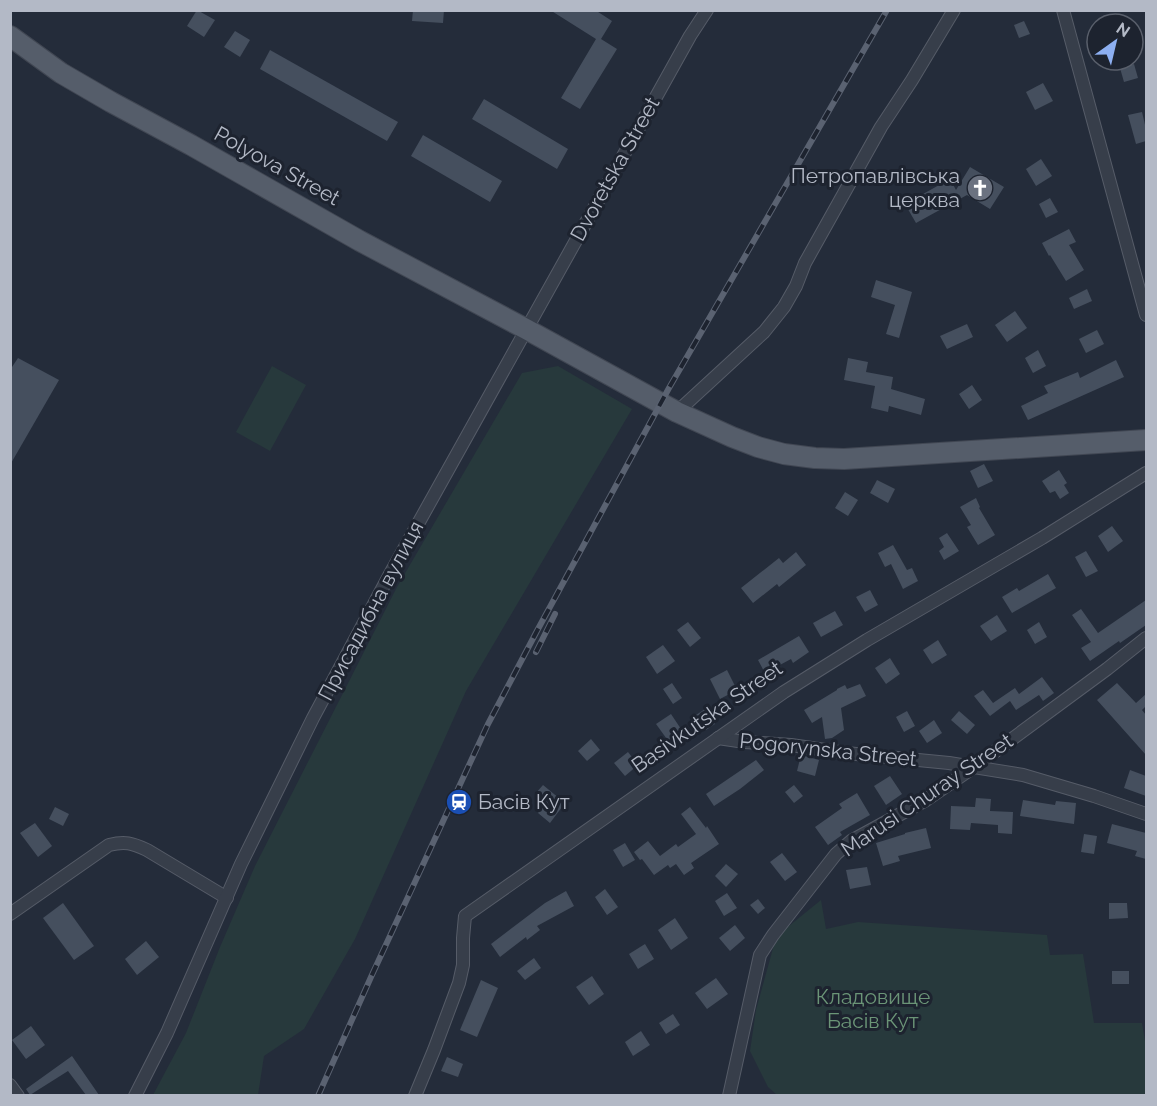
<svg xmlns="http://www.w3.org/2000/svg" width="1157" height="1106" font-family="Raleway,sans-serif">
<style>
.green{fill:#27393c}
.building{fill:#454f5e}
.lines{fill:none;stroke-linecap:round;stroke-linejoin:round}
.minor-casing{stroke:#565c68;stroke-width:14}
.primary-casing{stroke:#414753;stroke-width:22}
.minor{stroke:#373e4a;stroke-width:12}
.primary{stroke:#555d6a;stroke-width:20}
.rail-casing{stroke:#5a6271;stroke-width:6}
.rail{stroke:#1d232f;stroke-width:4;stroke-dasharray:11;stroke-linecap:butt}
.labels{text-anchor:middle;stroke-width:6;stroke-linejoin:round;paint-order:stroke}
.street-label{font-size:21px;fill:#b3b9c6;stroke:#1d232f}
.poi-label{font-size:21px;fill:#b3b9c6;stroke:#1d232f;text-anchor:end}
.park-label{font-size:21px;fill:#6b9577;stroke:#1d232f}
</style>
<rect width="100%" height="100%" fill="#242c3a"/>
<!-- green -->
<g class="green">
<polygon points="272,366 306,385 270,451 236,432"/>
<polygon points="558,366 632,409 466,691 355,939 304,1029 264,1056 258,1095 153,1095 186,1033 220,947 255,866 397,587 522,373"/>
<polygon points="821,900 826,929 858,922 1047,935 1050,955 1083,954 1094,1023 1142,1023 1146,1047 1146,1095 777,1095 768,1087 750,1051 756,1010 775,941 784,930"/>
</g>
<!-- building -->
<g class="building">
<polygon points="197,10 215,20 204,37 187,26"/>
<polygon points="413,10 444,10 443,23 412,21"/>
<polygon points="550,10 595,10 612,21 601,39 617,49 580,109 561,98 596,39"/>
<polygon points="1024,21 1030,34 1019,38 1014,25"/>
<polygon points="235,31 250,40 240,57 224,47"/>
<polygon points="270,50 398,122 387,141 260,69"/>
<polygon points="1134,64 1138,78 1124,82 1120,68"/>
<polygon points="1043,83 1053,101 1035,110 1026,92"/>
<polygon points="484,99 568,149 557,169 472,119"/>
<polygon points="1142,112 1146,129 1146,141 1136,144 1128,115"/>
<polygon points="423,135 502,181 490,202 411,156"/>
<polygon points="1041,159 1052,176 1036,186 1026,169"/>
<polygon points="970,167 1004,187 990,209 967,195 916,223 905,204 950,179 956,190"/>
<polygon points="1050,198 1058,212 1046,218 1039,204"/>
<polygon points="1069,229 1076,242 1069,245 1084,270 1066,281 1050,255 1049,256 1042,243"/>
<polygon points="876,280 912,292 899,338 886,334 895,305 871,297"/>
<polygon points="1087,289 1092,301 1074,309 1069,298"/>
<polygon points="1015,311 1027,328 1007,342 995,325"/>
<polygon points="967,324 973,337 947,349 940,336"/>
<polygon points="1097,330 1104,344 1086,353 1079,339"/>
<polygon points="1038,350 1046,366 1033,373 1025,358"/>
<polygon points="18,358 59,380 10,465 10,370"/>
<polygon points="848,358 868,362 866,372 893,377 891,389 925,399 921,415 889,406 888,412 871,408 875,386 844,380"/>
<polygon points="1116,360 1124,377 1028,420 1021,406 1048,393 1044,386 1078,372 1080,378"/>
<polygon points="972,385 982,400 969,409 959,394"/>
<polygon points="984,464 993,481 978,488 970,471"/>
<polygon points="1059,470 1067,483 1064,485 1069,493 1060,499 1055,491 1050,493 1042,481"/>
<polygon points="877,480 895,489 888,503 870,493"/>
<polygon points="845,492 858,500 848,516 835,508"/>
<polygon points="976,498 980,507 979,508 995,535 978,545 967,527 971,525 960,507"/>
<polygon points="1112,526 1123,541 1108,552 1098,536"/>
<polygon points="947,533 959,551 944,560 939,551 944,547 939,538"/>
<polygon points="893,545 907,570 912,568 918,581 903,589 891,564 885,567 878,553"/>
<polygon points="1086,551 1098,571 1086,577 1075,557"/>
<polygon points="796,552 806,565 779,587 777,584 753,603 741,588 779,558 783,563"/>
<polygon points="1048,574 1056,588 1012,613 1002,597 1017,588 1019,591"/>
<polygon points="870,590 878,605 865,612 856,597"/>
<polygon points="1146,600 1146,625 1120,643 1119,641 1090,661 1081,648 1091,642 1072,615 1081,609 1098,633"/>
<polygon points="835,611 843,625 821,637 813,623"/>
<polygon points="997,615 1007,631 991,641 980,626"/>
<polygon points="688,622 701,638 690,647 677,630"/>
<polygon points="1039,622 1047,637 1035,644 1027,630"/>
<polygon points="799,636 809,652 793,663 791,659 765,673 758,660"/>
<polygon points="938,640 947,655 932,664 923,650"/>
<polygon points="663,645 675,661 657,674 646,657"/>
<polygon points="890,658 900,674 886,684 875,668"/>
<polygon points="727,670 737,690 720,699 710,679"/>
<polygon points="1042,677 1054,693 1043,701 1039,695 1016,710 1010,701 990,716 974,696 983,690 993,703 1015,688 1019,694"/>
<polygon points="672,683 682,698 673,704 663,689"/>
<polygon points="1117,683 1136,703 1146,694 1146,706 1142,710 1146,715 1146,755 1097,700"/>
<polygon points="860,684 866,696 841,708 844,730 832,738 825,739 822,717 812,723 804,710 837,690 837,689 845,685 847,689"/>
<polygon points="705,709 715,724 706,730 696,715"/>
<polygon points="907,711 915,726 904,732 896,717"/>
<polygon points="959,711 975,725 967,734 951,720"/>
<polygon points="671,714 683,732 669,742 656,724"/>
<polygon points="934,720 942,733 927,743 919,731"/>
<polygon points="591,739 600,750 587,761 578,751"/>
<polygon points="628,752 638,765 625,776 614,763"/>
<polygon points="801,755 819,760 815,776 797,771"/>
<polygon points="756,760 764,770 740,789 714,806 706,794"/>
<polygon points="1130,770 1146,776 1146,796 1124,788"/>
<polygon points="890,776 902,794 886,805 874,786"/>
<polygon points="543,785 565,803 550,823 538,813 547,802 536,793"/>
<polygon points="794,785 803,796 794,803 785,792"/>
<polygon points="857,793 870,815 840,832 842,835 828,845 815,827 842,808 839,804"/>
<polygon points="976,798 991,799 990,811 1013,812 1012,834 998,833 998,825 971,823 970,830 950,829 951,806 975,807"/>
<polygon points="1023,800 1055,805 1056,801 1076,803 1074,824 1020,816"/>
<polygon points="55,807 69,814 63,826 49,819"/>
<polygon points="690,807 706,828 707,826 719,844 691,863 694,868 684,875 676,864 670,868 668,865 654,875 642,859 640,860 634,852 648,841 660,856 676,844 678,847 696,834 681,814"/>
<polygon points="35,823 52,846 38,857 20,833"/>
<polygon points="1112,824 1146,833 1146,859 1135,856 1137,851 1107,843"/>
<polygon points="926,828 931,848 898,856 900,861 883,866 876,843 905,834 905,833"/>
<polygon points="1084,834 1097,836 1094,854 1081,852"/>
<polygon points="625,843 635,860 623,867 613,850"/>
<polygon points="782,853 797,872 785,881 770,862"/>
<polygon points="726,864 738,874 726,887 715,876"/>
<polygon points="867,867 871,885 850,889 846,870"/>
<polygon points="605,889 618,907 607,915 595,897"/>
<polygon points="566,891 574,906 537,926 540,930 527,940 526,937 500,957 491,944 545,903"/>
<polygon points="727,893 737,908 724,916 715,901"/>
<polygon points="758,899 765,908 758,914 750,905"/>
<polygon points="63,903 94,946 74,960 43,918"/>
<polygon points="1109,903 1127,903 1128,918 1109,919"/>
<polygon points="675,918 688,938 671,950 658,930"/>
<polygon points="735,925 745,938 730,951 719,938"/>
<polygon points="146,941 159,957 137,975 125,959"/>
<polygon points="645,944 654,959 638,969 629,954"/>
<polygon points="534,958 541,968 525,980 517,971"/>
<rect x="1112" y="971" width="17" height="13"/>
<polygon points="592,976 604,994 589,1005 576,987"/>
<polygon points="716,978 728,994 707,1009 695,993"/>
<polygon points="481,980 498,988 477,1037 460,1030"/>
<polygon points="673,1014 680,1025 666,1034 659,1023"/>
<polygon points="31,1026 45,1045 26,1059 12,1040"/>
<polygon points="641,1031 650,1045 633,1056 625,1042"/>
<polygon points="72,1056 99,1095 86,1095 68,1071 30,1095 26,1089"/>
<polygon points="447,1057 463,1064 458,1077 441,1071"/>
</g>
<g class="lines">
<!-- minor casing -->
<g class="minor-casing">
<g id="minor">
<polyline points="1063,10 1146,315"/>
<polyline points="677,412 764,332 784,307 796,286 805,263 881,127 912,80 954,10"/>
<polyline points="718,738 745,742 791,745 846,753 949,763 1023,775 1094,796 1146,814"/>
<path d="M 10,914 L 109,845 C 125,841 132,843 147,850 L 227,898"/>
<polyline points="10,1085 18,1096"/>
<polyline points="135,1096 167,1033 241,864 313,718 390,574 690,36 707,10"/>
<polyline points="415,1096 434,1050 459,983 463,965 463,938 465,916 784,692 867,640 1042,538 1146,473"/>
<polyline points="729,1096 760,955 773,935 836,854 851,841 926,800 974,767 1107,669 1146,638"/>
</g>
</g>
<!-- primary casing -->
<g class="primary-casing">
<polyline id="primary" points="10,36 61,73 111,102 191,145 360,241 526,329 677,412 732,437 758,447 784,454 815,458 844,459 1146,440"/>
</g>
<!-- minor -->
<use href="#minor" class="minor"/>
<!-- primary -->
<use href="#primary" class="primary"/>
<!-- rail casing -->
<g class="rail-casing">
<g id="rail">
<polyline points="536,652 555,614"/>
<polyline points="318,1096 371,977 488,724 538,629 669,388 887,10"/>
</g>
</g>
<!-- rail -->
<use href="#rail" class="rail"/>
</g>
<!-- icons -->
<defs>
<g id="church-disc" transform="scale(1.35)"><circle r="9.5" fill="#6b7280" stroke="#1d232f"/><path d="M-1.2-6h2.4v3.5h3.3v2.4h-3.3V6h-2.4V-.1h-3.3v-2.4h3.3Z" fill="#fff"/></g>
<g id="station-disc" transform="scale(1.35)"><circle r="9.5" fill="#1a4fb4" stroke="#1d232f"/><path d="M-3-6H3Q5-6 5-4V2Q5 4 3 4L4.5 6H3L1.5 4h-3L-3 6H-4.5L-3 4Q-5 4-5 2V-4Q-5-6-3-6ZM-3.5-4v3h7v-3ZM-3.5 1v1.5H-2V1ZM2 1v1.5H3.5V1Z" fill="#fff"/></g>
</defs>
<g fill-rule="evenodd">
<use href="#church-disc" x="980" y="188"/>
<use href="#station-disc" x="459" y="802"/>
</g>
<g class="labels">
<!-- street labels -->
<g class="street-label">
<text transform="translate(277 166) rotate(29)" y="7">Polyova Street</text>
<text transform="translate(615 169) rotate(-61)" y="7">Dvoretska Street</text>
<text transform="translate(371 611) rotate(-62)" y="7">Присадибна вулиця</text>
<text transform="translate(707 717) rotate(-35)" y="7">Basivkutska Street</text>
<text transform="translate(828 750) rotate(6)" y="7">Pogorynska Street</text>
<text transform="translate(927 795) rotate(-34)" y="7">Marusi Churay Street</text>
</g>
<!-- poi labels -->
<g class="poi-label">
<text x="960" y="183">Петропавлівська<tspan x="960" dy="24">церква</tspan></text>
<text x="478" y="809" text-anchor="start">Басів Кут</text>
</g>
<!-- park labels -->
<g class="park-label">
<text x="873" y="1004">Кладовище<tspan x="873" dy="24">Басів Кут</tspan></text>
</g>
</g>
<!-- border -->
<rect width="1157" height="1106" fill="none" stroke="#b3b9c6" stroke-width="24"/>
<!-- north arrow -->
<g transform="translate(1115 42) rotate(34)"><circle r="28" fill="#1d232f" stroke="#595f6b" stroke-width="1.5"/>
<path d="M0-4.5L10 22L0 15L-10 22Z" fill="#8daff1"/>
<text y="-9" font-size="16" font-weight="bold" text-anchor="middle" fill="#b3b9c6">N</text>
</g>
</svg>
